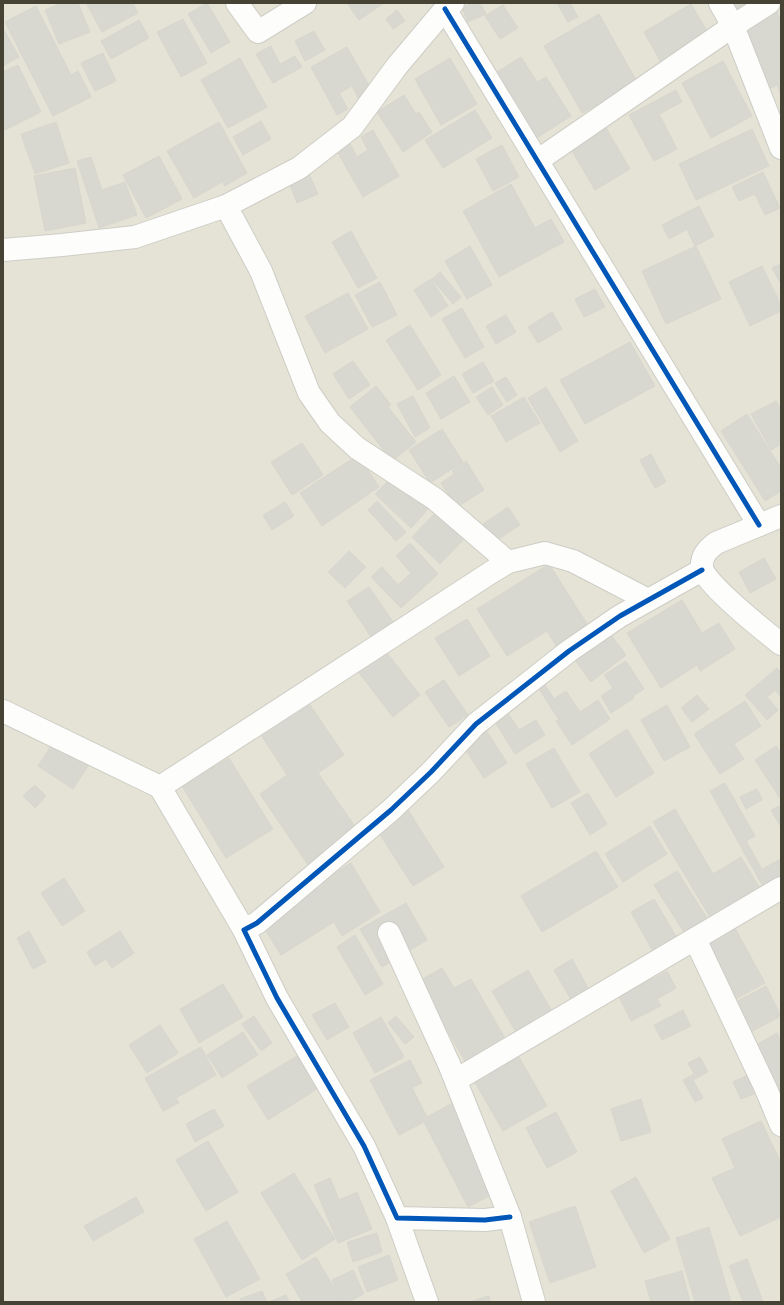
<svg xmlns="http://www.w3.org/2000/svg" width="784" height="1305" font-family="Mulish,sans-serif">
<style>
.residential{fill:#e4e3d5}
.building{fill:#d9d8d0;stroke:#d8d6ce}
.lines{fill:none;stroke-linecap:round;stroke-linejoin:round}
.minor-casing{stroke:#cecdc6;stroke-width:24}
.minor{stroke:#fdfdfc;stroke-width:22}
.cycleway-casing{stroke:#fff;stroke-width:8}
.cycleway{stroke:#0057b8;stroke-width:5}
</style>
<rect width="100%" height="100%" fill="#f0efe8"/>
<!-- residential -->
<rect class="residential" x="3" y="3" width="778" height="1299"/>
<!-- building -->
<g class="building">
<polygon points="62,3 78,3 90,32 59,44 45,10"/>
<polygon points="86,3 133,3 138,13 102,32"/>
<polygon points="207,3 230,42 211,53 188,14"/>
<polygon points="347,3 384,3 359,20"/>
<polygon points="472,3 480,3 486,14 468,22 462,8"/>
<polygon points="557,3 570,3 578,17 568,22"/>
<polygon points="723,3 749,3 730,14"/>
<polygon points="691,4 710,36 662,64 644,32"/>
<polygon points="503,5 518,28 500,39 485,16"/>
<polygon points="36,6 71,75 78,71 91,97 53,116 5,22"/>
<polygon points="397,10 405,21 393,29 386,19"/>
<polygon points="776,10 781,22 781,95 777,85 767,90 741,26"/>
<polygon points="599,14 637,82 582,113 544,46"/>
<polygon points="183,19 207,63 181,77 157,32"/>
<polygon points="139,20 149,38 111,59 101,41"/>
<polygon points="3,28 19,57 3,66"/>
<polygon points="314,31 325,50 305,61 295,41"/>
<polygon points="271,46 280,64 295,56 302,67 273,83 256,54"/>
<polygon points="347,47 374,94 360,102 352,86 339,93 348,109 337,115 311,67"/>
<polygon points="103,53 116,81 95,91 81,63"/>
<polygon points="521,57 537,82 546,77 571,116 535,139 494,74"/>
<polygon points="240,58 267,107 228,128 201,80"/>
<polygon points="450,58 477,104 441,125 415,79"/>
<polygon points="723,61 752,116 711,138 682,83"/>
<polygon points="18,65 41,112 3,131 3,72"/>
<polygon points="676,90 682,102 659,114 677,149 654,161 629,115"/>
<polygon points="404,95 416,114 419,112 432,132 403,152 377,112"/>
<polygon points="475,110 492,138 443,168 425,140"/>
<polygon points="261,121 271,139 243,155 233,137"/>
<polygon points="56,122 69,163 35,174 21,134"/>
<polygon points="219,122 247,173 225,186 222,182 194,198 167,151"/>
<polygon points="606,128 630,169 595,190 571,149"/>
<polygon points="752,129 769,166 696,200 679,164"/>
<polygon points="373,130 399,176 363,197 337,151 350,144 357,157 368,150 361,137"/>
<polygon points="502,145 519,177 493,191 476,159"/>
<polygon points="159,156 182,199 146,218 123,175"/>
<polygon points="91,157 102,190 125,182 137,215 99,228 77,161"/>
<polygon points="75,168 86,223 45,231 34,176"/>
<polygon points="763,172 780,208 765,215 755,194 739,201 732,187"/>
<polygon points="309,174 318,194 297,203 289,182"/>
<polygon points="511,184 535,228 551,219 564,242 499,277 463,211"/>
<polygon points="699,206 714,236 695,246 687,229 669,239 662,225"/>
<polygon points="351,231 377,278 358,288 332,242"/>
<polygon points="470,246 492,285 467,299 445,261"/>
<polygon points="696,246 721,299 666,324 642,271"/>
<polygon points="781,264 781,284 772,268"/>
<polygon points="762,266 781,305 781,311 750,326 729,282"/>
<polygon points="440,272 461,297 453,304 432,279"/>
<polygon points="431,279 448,306 431,317 414,290"/>
<polygon points="380,282 397,315 372,327 355,295"/>
<polygon points="595,289 605,307 584,317 575,299"/>
<polygon points="348,293 368,329 325,353 305,316"/>
<polygon points="462,308 484,347 465,358 442,319"/>
<polygon points="552,312 562,329 538,343 528,327"/>
<polygon points="506,315 516,332 496,344 486,326"/>
<polygon points="410,325 441,375 418,390 386,340"/>
<polygon points="630,342 655,386 585,424 560,380"/>
<polygon points="353,361 370,385 349,399 333,374"/>
<polygon points="483,362 494,381 473,393 462,374"/>
<polygon points="454,376 470,402 441,419 426,393"/>
<polygon points="506,377 517,395 507,402 495,383"/>
<polygon points="376,386 391,405 388,407 416,442 392,461 350,407"/>
<polygon points="492,387 503,405 488,415 476,397"/>
<polygon points="546,387 578,441 560,452 528,398"/>
<polygon points="413,396 430,428 415,437 397,404"/>
<polygon points="524,397 540,423 506,442 491,416"/>
<polygon points="776,401 781,409 781,444 771,450 751,414"/>
<polygon points="747,414 781,468 781,491 765,501 721,431"/>
<polygon points="442,429 463,462 430,483 409,450"/>
<polygon points="302,443 323,475 292,495 271,462"/>
<polygon points="651,454 666,482 655,488 640,460"/>
<polygon points="358,455 379,487 322,526 300,493"/>
<polygon points="466,461 484,490 457,507 441,483 454,474 452,471"/>
<polygon points="393,476 428,509 411,528 375,494"/>
<polygon points="377,501 406,532 396,541 368,510"/>
<polygon points="285,502 294,516 272,530 263,515"/>
<polygon points="508,507 520,525 491,544 480,526"/>
<polygon points="437,511 465,538 440,564 412,537"/>
<polygon points="410,543 438,574 401,608 371,577 382,567 398,585 411,573 396,556"/>
<polygon points="349,551 366,567 345,588 328,572"/>
<polygon points="764,558 776,579 750,593 739,572"/>
<polygon points="549,564 589,627 557,647 547,631 507,656 477,609"/>
<polygon points="369,587 398,629 376,644 347,601"/>
<polygon points="682,600 702,633 719,623 735,649 700,671 697,665 661,688 627,633"/>
<polygon points="467,619 490,656 459,676 435,638"/>
<polygon points="609,632 626,655 591,682 574,659"/>
<polygon points="384,649 420,695 393,717 357,670"/>
<polygon points="626,661 644,689 633,696 634,698 611,713 601,696 613,688 604,675"/>
<polygon points="777,668 781,673 781,697 775,690 767,697 778,710 767,720 745,695"/>
<polygon points="444,680 468,715 449,727 425,692"/>
<polygon points="545,685 554,699 566,691 580,712 598,700 610,719 572,745 556,721 559,720 539,689"/>
<polygon points="697,695 709,709 692,722 681,708"/>
<polygon points="745,701 761,726 734,744 744,759 720,774 694,734"/>
<polygon points="308,702 344,755 318,773 358,831 308,865 260,794 287,775 261,735"/>
<polygon points="667,705 690,747 664,761 641,720"/>
<polygon points="506,710 519,730 536,720 545,735 515,754 493,719"/>
<polygon points="484,727 507,763 484,778 461,743"/>
<polygon points="627,729 654,773 616,797 589,754"/>
<polygon points="56,738 92,760 73,789 38,766"/>
<polygon points="776,746 781,753 781,800 755,760"/>
<polygon points="554,748 580,792 552,808 526,764"/>
<polygon points="229,758 273,829 226,858 182,786"/>
<polygon points="725,783 755,836 746,841 762,869 781,859 781,886 767,894 710,791"/>
<polygon points="35,785 46,796 35,808 23,796"/>
<polygon points="757,789 762,800 746,809 740,797"/>
<polygon points="588,793 607,824 590,835 571,803"/>
<polygon points="781,805 781,827 771,810"/>
<polygon points="675,809 713,874 741,857 765,897 716,927 653,822"/>
<polygon points="408,810 444,867 413,886 377,830"/>
<polygon points="650,826 667,854 623,882 605,854"/>
<polygon points="596,851 618,887 542,932 521,896"/>
<polygon points="351,863 380,912 342,936 334,922 281,955 259,920"/>
<polygon points="677,871 714,929 691,943 654,885"/>
<polygon points="64,878 85,911 62,926 41,893"/>
<polygon points="654,899 683,948 659,962 631,912"/>
<polygon points="406,903 427,940 382,967 360,929"/>
<polygon points="735,928 765,983 732,1001 702,946"/>
<polygon points="29,931 46,962 33,969 17,938"/>
<polygon points="120,931 134,953 112,968 106,959 95,966 87,952"/>
<polygon points="355,935 383,984 365,995 337,947"/>
<polygon points="572,959 594,999 577,1010 554,970"/>
<polygon points="442,968 454,988 471,979 510,1047 470,1070 419,981"/>
<polygon points="528,970 556,1018 520,1039 492,991"/>
<polygon points="667,971 676,988 657,999 661,1006 631,1021 619,997"/>
<polygon points="223,984 243,1017 199,1043 180,1009"/>
<polygon points="766,986 781,1016 747,1034 732,1004"/>
<polygon points="335,1003 349,1027 327,1040 312,1015"/>
<polygon points="683,1010 691,1026 662,1040 654,1025"/>
<polygon points="254,1016 272,1043 261,1051 242,1024"/>
<polygon points="396,1016 414,1037 405,1044 388,1023"/>
<polygon points="381,1017 404,1057 375,1073 353,1033"/>
<polygon points="160,1025 178,1053 147,1073 129,1045"/>
<polygon points="243,1032 258,1055 222,1078 207,1055"/>
<polygon points="777,1033 781,1041 781,1109 747,1050"/>
<polygon points="201,1047 216,1075 176,1098 179,1103 163,1111 145,1078"/>
<polygon points="516,1052 547,1106 503,1131 472,1077"/>
<polygon points="297,1056 317,1089 268,1120 247,1086"/>
<polygon points="700,1057 708,1072 693,1080 703,1098 695,1102 683,1080 694,1074 688,1063"/>
<polygon points="410,1060 422,1083 412,1088 427,1117 458,1100 504,1188 468,1207 424,1122 399,1135 370,1080"/>
<polygon points="748,1075 756,1093 741,1099 733,1082"/>
<polygon points="641,1099 651,1132 621,1141 611,1109"/>
<polygon points="214,1109 224,1126 195,1142 186,1124"/>
<polygon points="556,1112 577,1152 547,1168 526,1128"/>
<polygon points="761,1121 781,1163 781,1217 740,1236 712,1178 735,1168 722,1139"/>
<polygon points="208,1141 238,1192 206,1211 176,1160"/>
<polygon points="294,1173 335,1239 302,1260 261,1193"/>
<polygon points="636,1177 670,1239 644,1253 611,1191"/>
<polygon points="330,1178 339,1200 357,1192 372,1229 338,1243 314,1185"/>
<polygon points="136,1197 144,1212 93,1241 84,1226"/>
<polygon points="575,1206 596,1267 550,1283 529,1222"/>
<polygon points="227,1221 260,1279 226,1297 194,1239"/>
<polygon points="709,1227 731,1302 695,1302 676,1238"/>
<polygon points="377,1233 382,1252 353,1262 347,1242"/>
<polygon points="389,1255 398,1280 367,1292 358,1267"/>
<polygon points="316,1257 342,1301 340,1302 302,1302 286,1274"/>
<polygon points="747,1259 763,1302 743,1302 729,1266"/>
<polygon points="353,1270 364,1294 348,1302 342,1302 332,1280"/>
<polygon points="682,1271 690,1302 651,1302 645,1281"/>
<polygon points="262,1291 267,1302 241,1302 240,1299"/>
<polygon points="286,1295 289,1302 269,1302"/>
<polygon points="489,1296 490,1302 469,1302"/>
</g>
<g class="lines">
<!-- minor casing -->
<g class="minor-casing">
<g id="minor">
<polyline points="237,3 258,32 305,3"/>
<polyline points="720,3 733,26 781,148"/>
<polyline points="445,9 759,525"/>
<polyline points="537,161 733,26 769,3"/>
<polyline points="226,206 261,271 309,393 330,423 357,448 435,499 508,562"/>
<polyline points="3,250 62,245 135,237 226,206 299,168 352,127 397,66 445,9 453,3"/>
<path d="M 781,516 L 716,543 C 707,550 701,556 702,568 C 704,583 767,633 781,644"/>
<polyline points="3,711 160,787"/>
<polyline points="244,930 160,787 490,573 508,562 545,553 573,561 648,600"/>
<polyline points="389,933 449,1064 510,1217 534,1302"/>
<polyline points="695,939 766,1089 781,1125"/>
<polyline points="456,1080 781,888"/>
<polyline points="510,1217 485,1220 397,1218 364,1146 277,998 244,930 257,923 391,810 431,772 476,724 569,651 620,616 702,570"/>
<polyline points="397,1218 427,1302"/>
</g>
</g>
<!-- minor -->
<use href="#minor" class="minor"/>
<!-- cycleway casing -->
<g class="cycleway-casing">
<g id="cycleway">
<polyline points="445,9 759,525"/>
<polyline points="510,1217 485,1220 397,1218 364,1146 277,998 244,930 257,923 391,810 431,772 476,724 569,651 620,616 702,570"/>
</g>
</g>
<!-- cycleway -->
<use href="#cycleway" class="cycleway"/>
</g>
<!-- border -->
<rect width="784" height="1305" fill="none" stroke="#464234" stroke-width="8"/>
</svg>
